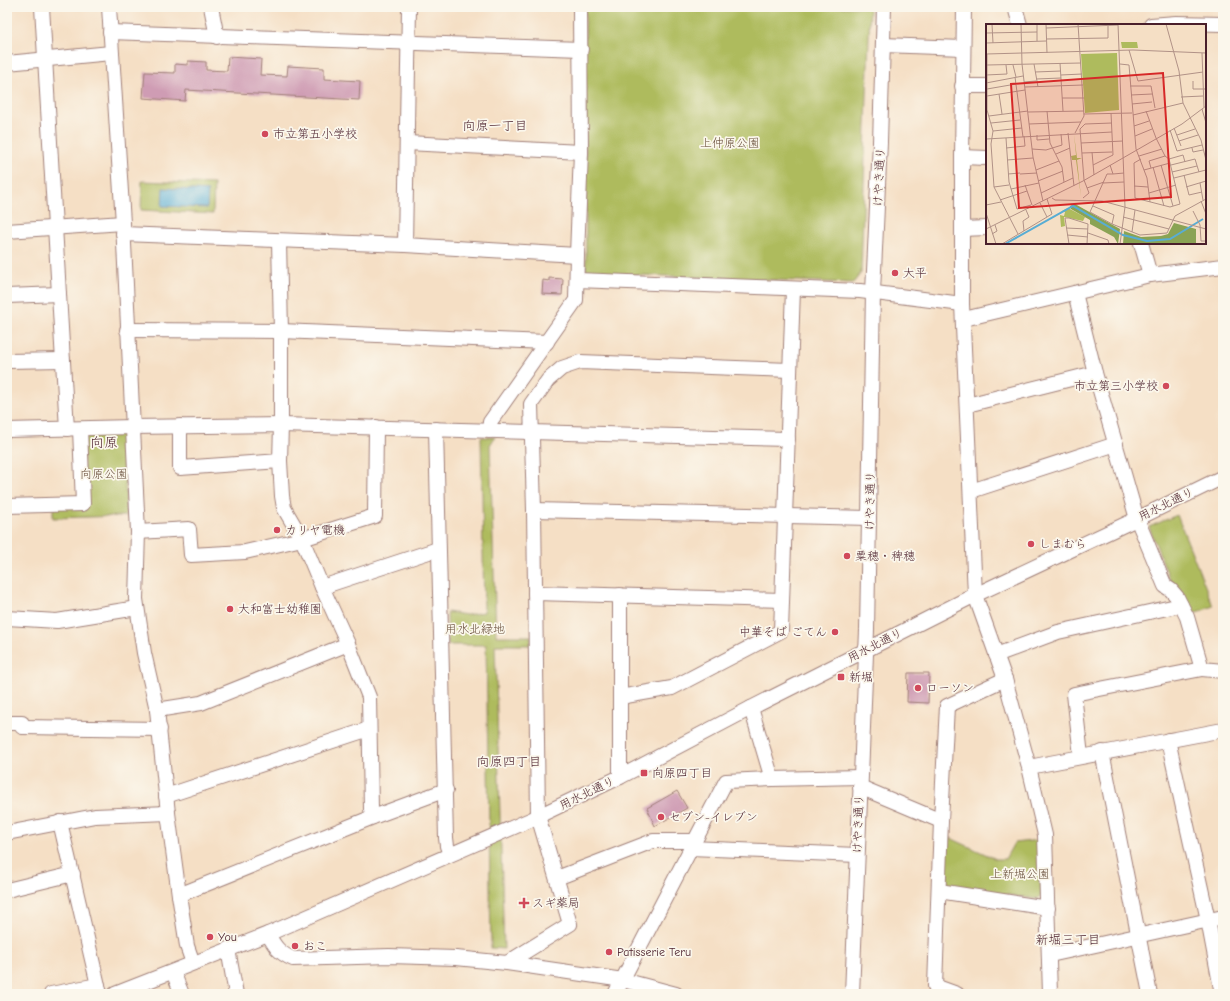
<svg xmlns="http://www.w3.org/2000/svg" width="1230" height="1001" font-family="'Comic Neue','Klee One',sans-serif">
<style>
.green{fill:#aebb5d;stroke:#7c6d44}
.water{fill:#58add4;stroke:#516680}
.building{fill:#cf9cb4}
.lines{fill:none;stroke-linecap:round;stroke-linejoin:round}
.minor-casing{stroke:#a07f78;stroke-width:16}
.minor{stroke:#fff;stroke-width:14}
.poi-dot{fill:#d1495b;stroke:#fbf7ec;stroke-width:1.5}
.labels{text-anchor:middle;stroke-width:3.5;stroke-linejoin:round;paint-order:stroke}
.poi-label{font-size:12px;fill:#4a1f2b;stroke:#fbf7ec;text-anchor:start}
.park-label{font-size:12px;fill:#684e3a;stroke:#fbf7ec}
.street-label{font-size:12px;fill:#4a1f2b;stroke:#fbf7ec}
.neighbourhood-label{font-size:13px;fill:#4a1f2b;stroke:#fbf7ec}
.quarter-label{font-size:14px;fill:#4a1f2b;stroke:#fbf7ec}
.inset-river{fill:none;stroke:#58add4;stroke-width:2}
.inset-road{fill:none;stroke:#b19287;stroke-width:1}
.view{fill:#d62828;fill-opacity:0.15;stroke:#d62828;stroke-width:2}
.inset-edge{fill:none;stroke:#4a1f2b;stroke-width:2}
</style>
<rect width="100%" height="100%" fill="#fbf7ec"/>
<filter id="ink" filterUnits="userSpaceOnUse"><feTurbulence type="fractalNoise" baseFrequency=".025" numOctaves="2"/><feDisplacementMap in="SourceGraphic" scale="8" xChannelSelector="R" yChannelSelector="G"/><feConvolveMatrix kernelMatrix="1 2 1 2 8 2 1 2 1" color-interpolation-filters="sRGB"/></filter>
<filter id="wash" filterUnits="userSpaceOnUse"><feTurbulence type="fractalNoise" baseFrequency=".012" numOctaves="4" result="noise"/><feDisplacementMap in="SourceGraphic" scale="16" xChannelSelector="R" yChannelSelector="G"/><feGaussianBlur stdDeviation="0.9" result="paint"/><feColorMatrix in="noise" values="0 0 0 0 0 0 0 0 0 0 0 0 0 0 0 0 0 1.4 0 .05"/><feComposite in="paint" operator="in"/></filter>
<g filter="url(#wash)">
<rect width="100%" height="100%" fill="#f5dfc5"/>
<!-- green -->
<g class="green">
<polygon points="585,7 870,7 861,273 853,283 586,273"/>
<polygon points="142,181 214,184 213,214 141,210"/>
<polygon points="124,432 126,516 53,518 53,506 84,505 83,434"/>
<polygon points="481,437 495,437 490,445 496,636 531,636 531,645 495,645 504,949 491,948 486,645 448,645 447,612 467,615 484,612"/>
<polygon points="1177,515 1213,606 1193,614 1171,583 1149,527"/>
<polygon points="946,836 996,859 1005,859 1014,843 1039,840 1042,895 1037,899 949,887 944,882"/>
</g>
<!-- water -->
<polygon class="water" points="163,188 208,191 207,208 162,206"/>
<g id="blocks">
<!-- building -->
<g class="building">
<polygon points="228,57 261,59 260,75 287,76 288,66 324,68 324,79 360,81 359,100 186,90 185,101 143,98 145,72 175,73 175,64 188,65 188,61 206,62 206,70 227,71"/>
<polygon points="549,278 563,279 562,295 542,294 543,280 549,281"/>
<polygon points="908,673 929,673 928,703 907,702"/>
<polygon points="677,791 687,808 655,826 647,808"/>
</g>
</g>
</g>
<g filter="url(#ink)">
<use href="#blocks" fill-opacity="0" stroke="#a07f78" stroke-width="1"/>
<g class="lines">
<!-- minor casing -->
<g class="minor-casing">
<g id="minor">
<polyline points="42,7 67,429"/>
<polyline points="109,7 123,223 138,532 136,599 144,653 157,710 168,813 179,895 187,946 193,963"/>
<polyline points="211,7 217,37"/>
<polyline points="964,7 962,157 962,304 975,595 1005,679 1029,767 1045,835 1050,994"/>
<polyline points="1015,7 1020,25"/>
<polyline points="1151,25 1176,23 1223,24"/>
<polyline points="110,32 581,49"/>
<polyline points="883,45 963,48"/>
<polyline points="7,63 111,53"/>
<polyline points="962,86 987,86"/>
<polyline points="407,143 581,152"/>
<polyline points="962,157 987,158"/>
<polyline points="962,229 987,228"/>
<polyline points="7,231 123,223"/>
<polyline points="123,234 405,245 577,255"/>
<polyline points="279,241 281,331 281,425 280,461 282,496 284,508 302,539 322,587 348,644 369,697 371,809 373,817"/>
<polyline points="1141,243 1150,275"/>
<polyline points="405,245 409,7"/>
<polyline points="577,280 860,291 962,304"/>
<polyline points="1075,293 1095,373 1137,519 1165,586 1171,590 1177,597 1187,617 1202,669 1223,671"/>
<polyline points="7,296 59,294"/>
<polyline points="964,319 1150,275 1223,266"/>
<polyline points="127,330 281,331 547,342"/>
<polyline points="7,361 63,360"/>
<polyline points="967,405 1095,373"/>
<polyline points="180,426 180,468 280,461"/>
<polyline points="436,429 446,838 447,846 450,854"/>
<polyline points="7,430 133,427 281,425 788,439"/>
<polyline points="489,431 490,422 576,300 577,255 581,152 580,7"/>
<polyline points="971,491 1116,444"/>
<polyline points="7,506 83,504 80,429"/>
<polyline points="534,510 869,518"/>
<polyline points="138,532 189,529 191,555 245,552 302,539 375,516 376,427"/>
<polyline points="322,587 438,549"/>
<polyline points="535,593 782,600"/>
<polyline points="620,595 620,777"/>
<polyline points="7,618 57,621 137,608"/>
<polyline points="996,655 1058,632 1181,605"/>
<polyline points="620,697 672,688 781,631 793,289"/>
<polyline points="751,708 772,779 860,777"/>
<polyline points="157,710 201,703 348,644"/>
<polyline points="7,723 22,723"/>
<polyline points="22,727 160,729"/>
<polyline points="1168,740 1208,920 1222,994"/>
<polyline points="1102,752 1150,994"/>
<polyline points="1081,756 1074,694 1202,669"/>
<polyline points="1029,767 1223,730"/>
<polyline points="860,787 941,821"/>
<polyline points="166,796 369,729"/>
<polyline points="60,822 100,994"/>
<polyline points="7,833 95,816 168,813"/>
<polyline points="690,848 857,855"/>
<polyline points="557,878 653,841 694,841"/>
<polyline points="7,890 73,874"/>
<polyline points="939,891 1048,908"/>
<polyline points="179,895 373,817 446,790"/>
<path d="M 268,934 C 275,947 279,953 293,959 L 389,956 L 456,958 L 507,963 L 623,980 L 676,994"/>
<polyline points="228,949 236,994"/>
<polyline points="1050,955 1223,917"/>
<polyline points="507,963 570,924 538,816 534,510 531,404 548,380 562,368 580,362 790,370"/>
<polyline points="173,972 182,994"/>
<polyline points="51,994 98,985"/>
<polyline points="115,994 268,934 530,820 620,777 751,708 975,595 1145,515 1223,477"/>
<polyline points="615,994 726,781 772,779"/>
<polyline points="852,994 867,630 873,292 880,142 884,7"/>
<polyline points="957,994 935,986 941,821 947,706 1005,679"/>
</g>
</g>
<!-- minor -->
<use href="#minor" class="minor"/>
</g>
</g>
<!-- markers -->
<g class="poi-dot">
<circle cx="265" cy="134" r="4"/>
<circle cx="895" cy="273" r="4"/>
<circle cx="1166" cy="386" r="4"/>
<circle cx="277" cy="530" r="4"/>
<circle cx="1031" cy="544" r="4"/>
<circle cx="847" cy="556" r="4"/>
<circle cx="230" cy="609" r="4"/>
<circle cx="835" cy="632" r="4"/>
<rect x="837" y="673" width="8" height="8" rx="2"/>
<circle cx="918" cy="688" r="4"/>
<rect x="640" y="769" width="8" height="8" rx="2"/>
<circle cx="661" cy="817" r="4"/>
<path d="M522 897h4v4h4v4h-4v4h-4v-4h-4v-4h4z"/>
<circle cx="210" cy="937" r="4"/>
<circle cx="295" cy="946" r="4"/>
<circle cx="609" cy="952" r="4"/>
</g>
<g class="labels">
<!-- poi labels -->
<g class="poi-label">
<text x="273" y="138">市立第五小学校</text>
<text x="903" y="277">大平</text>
<text x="1158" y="390" text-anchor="end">市立第三小学校</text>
<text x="285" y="534">カリヤ電機</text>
<text x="1039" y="548">しまむら</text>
<text x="855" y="560">粟穂・稗穂</text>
<text x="238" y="613">大和富士幼稚園</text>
<text x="827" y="636" text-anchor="end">中華そば ごてん</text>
<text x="849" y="681">新堀</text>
<text x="926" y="692">ローソン</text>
<text x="652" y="777">向原四丁目</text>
<text x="669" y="821">セブン-イレブン</text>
<text x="532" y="907">スギ薬局</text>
<text x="218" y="941">You</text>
<text x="303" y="950">おこ</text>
<text x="617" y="956">Patisserie Teru</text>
</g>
<!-- park labels -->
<g class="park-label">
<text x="730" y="147">上仲原公園</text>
<text x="104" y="478">向原公園</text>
<text x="475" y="633">用水北緑地</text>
<text x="1020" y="878">上新堀公園</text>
</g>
<!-- street labels -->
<g class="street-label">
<text transform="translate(879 177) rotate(-87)" y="4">けやき通り</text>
<text transform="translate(870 501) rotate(-89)" y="4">けやき通り</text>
<text transform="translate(1166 504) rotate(-26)" y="4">用水北通り</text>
<text transform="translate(875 645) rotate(-27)" y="4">用水北通り</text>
<text transform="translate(587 793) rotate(-26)" y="4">用水北通り</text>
<text transform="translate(858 824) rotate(-88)" y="4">けやき通り</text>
</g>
<!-- neighbourhood labels -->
<g class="neighbourhood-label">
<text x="495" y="130">向原一丁目</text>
<text x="509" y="766">向原四丁目</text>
<text x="1068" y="944">新堀三丁目</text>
</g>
<!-- quarter labels -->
<g class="quarter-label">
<text x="104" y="447">向原</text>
</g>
</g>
<!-- overview -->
<g transform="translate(986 24)">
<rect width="220" height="220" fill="#f5dfc5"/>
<path d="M 135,18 L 151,18 L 152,24 L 136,24 ZM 131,29 L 133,86 L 99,89 L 95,30 ZM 88,110 L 91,134 L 96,134 L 91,136 L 95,173 L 90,136 L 86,136 L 85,132 L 90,131 ZM 82,184 L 99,193 L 97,197 L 78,193 L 79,202 L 75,203 L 74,191 L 78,192 L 79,188 L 76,187 Z" fill="#aebb5d"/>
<path d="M 89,180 L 134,205 L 132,220 L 128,213 L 104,200 L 104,196 L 85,185 L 84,182 ZM 188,199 L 210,205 L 210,220 L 137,220 L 138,207 L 155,213 L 175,212 L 182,210 Z" fill="#8aa354"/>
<path class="inset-river" d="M 19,220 L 87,182 L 137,211 L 161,217 L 184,215 L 217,195"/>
<path class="inset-road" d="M 6,0 L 7,19M 35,0 L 36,40 L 47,133 L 57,177M 51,0 L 51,17M 60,0 L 61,29M 132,0 L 139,183 L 134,220M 180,0 L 193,47 L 197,79 L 215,116 L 220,136M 60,4 L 132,1M 0,9 L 51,8M 60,15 L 122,14 L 122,2M 0,19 L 60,17M 143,26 L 152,57 L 217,48M 216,29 L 218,83M 0,30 L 147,26 L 220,29M 1,30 L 1,86 L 7,107 L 5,120 L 8,163 L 32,210M 74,39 L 77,87M 48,40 L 52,63M 134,40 L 143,41 L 150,125 L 161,154 L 164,178M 1,41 L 95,39M 27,41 L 30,53M 49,48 L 75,47M 0,51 L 21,50 L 20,41M 75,51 L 96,50M 29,53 L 37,113M 50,55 L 75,54M 207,57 L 207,65 L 220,65M 38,58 L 50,57M 0,59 L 37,52M 144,62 L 165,62 L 169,84M 39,63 L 97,61M 1,65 L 30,60M 13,70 L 16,90M 145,71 L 166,70M 1,72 L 39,66M 195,73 L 217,72M 76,74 L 98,74M 146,80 L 166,78M 216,85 L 220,99M 61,87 L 64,119 L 76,143 L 78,158M 42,88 L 98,87M 98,90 L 146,89M 147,91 L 197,79M 3,92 L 42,87M 5,99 L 34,96M 43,100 L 95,98M 148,102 L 163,97M 188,104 L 195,122M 184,106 L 191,127 L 216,121M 7,107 L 36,104M 82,109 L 88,162M 89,109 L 98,92 L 92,0M 51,111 L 51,116 L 63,115M 191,111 L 209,105M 149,112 L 166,105M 20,114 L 23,158 L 31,185 L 45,181M 0,115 L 126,108M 193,117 L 212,111M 95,119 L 137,117M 20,124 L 39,122 L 38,112M 206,124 L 207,128 L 217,126M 46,125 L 60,126 L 76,121 L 75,110M 106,128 L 108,151M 96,129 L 126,128M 70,130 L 84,124M 153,132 L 176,125M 155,135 L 148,139 L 149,174 L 184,183 L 194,180 L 183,135 L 179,132 L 170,114 L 160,87M 183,135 L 197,131 L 199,138M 21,136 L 47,134M 107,141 L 127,131 L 125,89M 124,141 L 127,150 L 138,149M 175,141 L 187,182M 185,141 L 209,135 L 213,148M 167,143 L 178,182M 165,144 L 163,137 L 179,132M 50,146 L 73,137M 158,146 L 184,139M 186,148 L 211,142M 22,150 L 34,149M 34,150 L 51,149M 127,150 L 121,150 L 104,188 L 126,200 L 154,211 L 181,209 L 189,192 L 220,175M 198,151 L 203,171 L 216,168M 188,154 L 220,146M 52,157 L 77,147M 117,159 L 138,158M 214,159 L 217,176M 39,161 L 46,181M 148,162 L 162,163M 8,163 L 23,161M 200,163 L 220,157M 101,164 L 118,158M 25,165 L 53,159M 55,169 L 87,154M 163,169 L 190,161M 66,174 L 69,176 L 116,177 L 220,205M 97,174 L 103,169 L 98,156 L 94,105 L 99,100 L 126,99M 14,176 L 41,167M 215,177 L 220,190M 54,179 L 61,193M 0,181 L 15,178M 107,182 L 128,191 L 126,200M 207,187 L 214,201 L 215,217 L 220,217M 0,189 L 10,220M 137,193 L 183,205M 80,204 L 102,205M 0,205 L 97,157 L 196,100 L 220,82M 38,207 L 37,197 L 43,193 L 40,186M 146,208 L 149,186M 102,209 L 122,216 L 123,220M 6,210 L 11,207 L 9,201M 81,211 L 102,213M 16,220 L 66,190 L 61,175M 83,220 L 79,194 L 83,194 L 102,200 L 101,220"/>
<path class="view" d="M 177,49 L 185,173 L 33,184 L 25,60 Z"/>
<rect width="220" height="220" class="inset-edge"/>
</g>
<!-- margin -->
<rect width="1230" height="1001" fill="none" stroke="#fbf7ec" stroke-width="24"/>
</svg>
